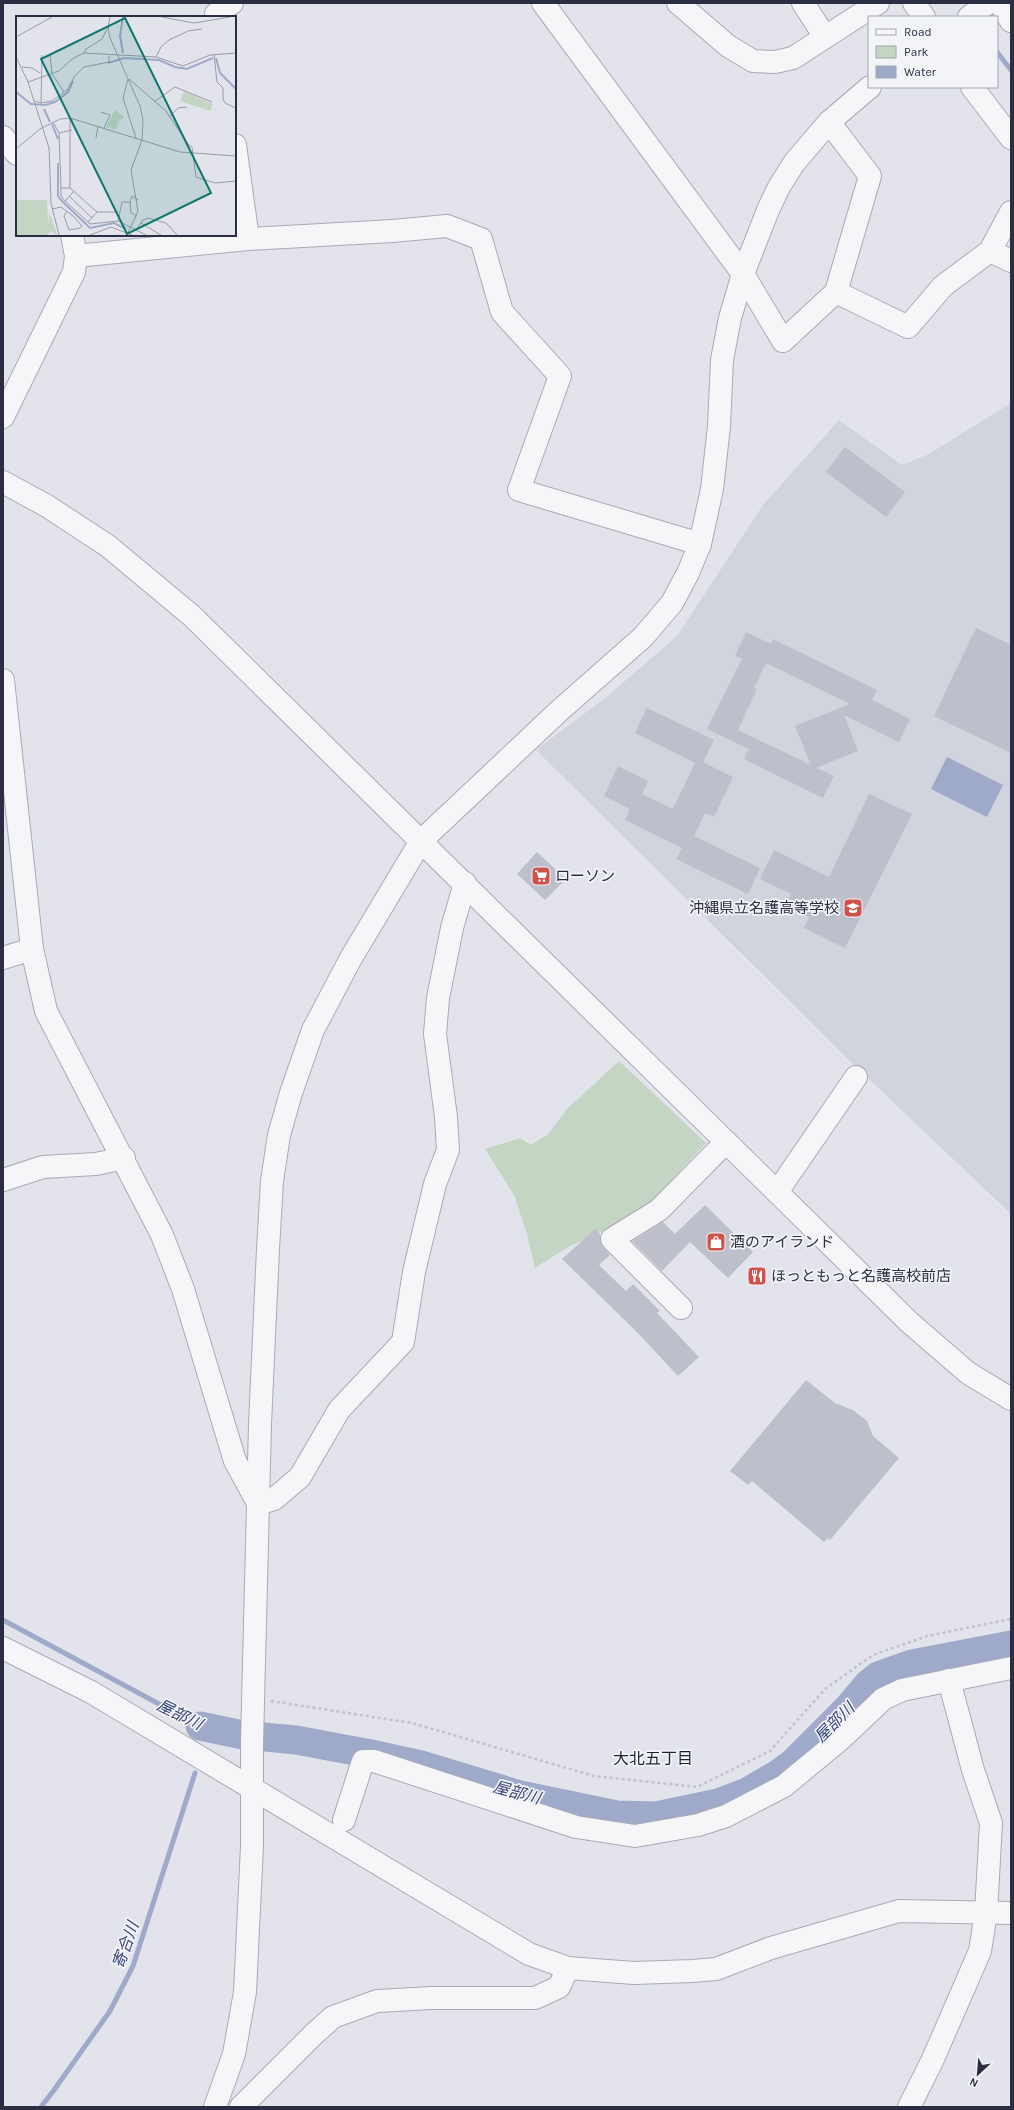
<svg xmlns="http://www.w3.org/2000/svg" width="1014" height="2110" font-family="Karla,'Noto Sans JP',sans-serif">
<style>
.built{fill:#d1d3dd}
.green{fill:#c5d5c4}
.water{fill:#9faaca}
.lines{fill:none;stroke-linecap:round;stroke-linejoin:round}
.stream{stroke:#9faaca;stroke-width:5}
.river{stroke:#9faaca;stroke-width:29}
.building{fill:#bdbfcb;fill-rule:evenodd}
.minor-casing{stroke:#a8aab5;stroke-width:24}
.path{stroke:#c1c2ca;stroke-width:2.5;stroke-dasharray:3 3;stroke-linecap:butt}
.minor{stroke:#f6f6f9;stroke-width:22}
.labels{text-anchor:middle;stroke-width:3.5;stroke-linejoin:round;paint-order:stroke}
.poi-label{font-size:15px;fill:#2b2e43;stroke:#f3f4f8;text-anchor:start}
.water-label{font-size:16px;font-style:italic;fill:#354477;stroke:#f3f4f8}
.neighbourhood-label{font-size:16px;fill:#1d2034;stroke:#f3f4f8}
.inset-river{fill:none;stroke:#9faaca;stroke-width:2}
.inset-road{fill:none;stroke:#999ba8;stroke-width:1}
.view{fill:#0f766e;fill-opacity:0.15;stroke:#0f766e;stroke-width:2}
.inset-edge{fill:none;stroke:#2b2e43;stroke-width:2}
</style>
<rect width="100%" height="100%" fill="#e3e4eb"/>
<!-- built -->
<polygon class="built" points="1011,403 1011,1214 854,1065 536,750 609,695 677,636 763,505 839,420 902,465 929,454"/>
<!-- green -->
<polygon class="green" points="619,1061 706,1143 648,1205 605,1230 568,1247 535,1268 527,1234 514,1195 485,1149 520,1138 531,1145 548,1134 567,1109"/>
<!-- water -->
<polygon class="water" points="947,757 1003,785 987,817 931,789"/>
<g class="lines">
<!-- stream -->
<g class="stream">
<polyline points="997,52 1011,70"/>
<polyline points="3,1620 200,1726"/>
<polyline points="41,2107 54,2090 110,2011 133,1966 195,1773"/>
</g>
<!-- river -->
<polyline class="river" points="200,1726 243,1735 296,1740 371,1754 421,1765 520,1795 617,1815 656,1816 718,1803 747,1792 778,1774 793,1763 847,1709 868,1684 878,1676 912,1664 1011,1645"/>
</g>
<!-- building -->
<g class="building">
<polygon points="845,447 905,492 886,517 826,472"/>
<polygon points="976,628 1011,645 1011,753 934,716"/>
<path d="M 746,632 L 771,644 L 773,639 L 877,690 L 872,700 L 910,719 L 899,742 L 844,715 L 858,751 L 816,768 L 834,776 L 823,798 L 744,759 L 749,749 L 707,729 L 742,659 L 735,656 ZM 766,663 L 850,704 L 795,726 L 811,765 L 738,730 L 757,689 L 754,688 Z"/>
<polygon points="647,708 714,740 703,762 733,777 714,817 705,813 694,836 760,868 748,894 676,859 682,848 625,820 630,809 604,796 618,766 648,781 642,794 673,809 695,763 635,733"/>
<polygon points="869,794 912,814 845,948 804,928 809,917 785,905 791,894 760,879 774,850 829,877"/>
<polygon points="537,852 566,879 545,900 517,874"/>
<polygon points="705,1205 753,1252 728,1278 690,1242 662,1271 632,1241 663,1222 675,1234"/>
<polygon points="595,1229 600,1234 600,1241 603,1247 610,1255 599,1265 626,1291 633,1284 660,1311 657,1313 699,1357 678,1376 638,1333 562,1259"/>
<polygon points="806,1380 835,1403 853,1410 867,1421 873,1436 899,1458 830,1540 828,1538 824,1542 752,1481 748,1485 730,1471"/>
</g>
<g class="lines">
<!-- minor casing -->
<g class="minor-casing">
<g id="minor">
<polyline points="543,3 743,274 783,341 836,292 870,176 829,122"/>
<polyline points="678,3 728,46 753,61 775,62 793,58 878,3"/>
<polyline points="803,3 825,37"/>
<polyline points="914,3 924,17"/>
<polyline points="1000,3 1011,21"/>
<polyline points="216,14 232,3"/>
<polyline points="969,17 988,3"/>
<polyline points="972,87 1011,138"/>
<polyline points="3,137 17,154"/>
<polyline points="235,145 248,239"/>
<polyline points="990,251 1011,261"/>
<polyline points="76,256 248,239 392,231 447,226 481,239 502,312 560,376 519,490 700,544"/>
<polyline points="836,292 908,327 943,286 990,251 1011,212"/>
<polyline points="3,417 74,272 76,256 72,235"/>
<polyline points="3,482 47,506 108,546 192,616 909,1322 968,1373 1011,1399"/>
<polyline points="3,680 32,949 46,1011 162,1235 183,1289 235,1461 258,1503"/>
<polyline points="3,958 32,949"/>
<polyline points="3,1180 43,1167 96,1164 124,1158"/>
<polyline points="777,1192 856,1077"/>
<polyline points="681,1308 612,1239 659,1210 726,1142"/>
<polyline points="258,1504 274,1499 300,1477 339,1410 403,1342 414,1272 435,1184 448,1150 446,1117 435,1034 438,998 452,928 465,883"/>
<polyline points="3,1648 91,1692 529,1954 568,1968 634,1973 692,1971 716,1969 771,1948 899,1911 1011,1913"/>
<polyline points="344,1820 363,1761 374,1761 576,1827 635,1836 698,1825 726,1816 784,1786 842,1738 883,1699 902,1690 1011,1668"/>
<polyline points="215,2107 234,2054 245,1992 252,1846 252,1743 260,1424 268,1249 272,1181 279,1135 291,1093 313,1030 351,958 421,841 559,711 643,637 672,603 688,573 700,544 712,489 719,426 722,360 730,318 743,274 768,210 779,187 794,163 829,122 870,87"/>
<polyline points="241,2107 314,2034 333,2017 377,2001 431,1998 535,1998 559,1987 568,1968"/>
<polyline points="909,2107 933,2059 980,1951 986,1913 991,1823 973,1770 949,1680"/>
</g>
</g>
<!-- path -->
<polyline class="path" points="271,1701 412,1723 594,1776 697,1787 770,1751 825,1689 873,1655 927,1636 1011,1619"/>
<!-- minor -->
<use href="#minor" class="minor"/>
</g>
<!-- icons -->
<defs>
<g id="supermarket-square" transform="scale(1)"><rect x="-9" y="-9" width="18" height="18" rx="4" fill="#ce524a" stroke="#f3f4f8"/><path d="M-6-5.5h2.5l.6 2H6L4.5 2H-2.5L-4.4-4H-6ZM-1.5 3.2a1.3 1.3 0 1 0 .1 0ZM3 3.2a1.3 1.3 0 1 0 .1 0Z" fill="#fff"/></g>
<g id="school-square" transform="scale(1)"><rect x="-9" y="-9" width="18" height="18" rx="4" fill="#ce524a" stroke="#f3f4f8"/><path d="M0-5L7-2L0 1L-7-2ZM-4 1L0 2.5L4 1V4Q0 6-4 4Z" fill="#fff"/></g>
<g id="shop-square" transform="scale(1)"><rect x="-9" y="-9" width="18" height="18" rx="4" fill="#ce524a" stroke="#f3f4f8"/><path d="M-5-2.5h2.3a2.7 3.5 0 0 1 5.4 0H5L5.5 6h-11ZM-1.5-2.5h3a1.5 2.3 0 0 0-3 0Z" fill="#fff"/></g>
<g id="restaurant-square" transform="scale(1)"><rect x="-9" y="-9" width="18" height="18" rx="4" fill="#ce524a" stroke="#f3f4f8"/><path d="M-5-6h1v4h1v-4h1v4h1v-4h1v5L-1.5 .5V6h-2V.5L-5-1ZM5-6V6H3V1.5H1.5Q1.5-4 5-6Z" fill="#fff"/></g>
</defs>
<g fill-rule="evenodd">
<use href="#supermarket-square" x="541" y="876"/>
<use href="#school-square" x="853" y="908"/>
<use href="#shop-square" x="716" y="1242"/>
<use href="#restaurant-square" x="757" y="1276"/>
</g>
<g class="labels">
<!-- poi labels -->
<g class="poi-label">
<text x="555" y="881">ローソン</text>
<text x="839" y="913" text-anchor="end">沖縄県立名護高等学校</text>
<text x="730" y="1247">酒のアイランド</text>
<text x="771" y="1281">ほっともっと名護高校前店</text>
</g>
<!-- water labels -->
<g class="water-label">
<text transform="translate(180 1714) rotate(26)" y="6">屋部川</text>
<text transform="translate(834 1722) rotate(-45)" y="6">屋部川</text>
<text transform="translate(517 1792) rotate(15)" y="6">屋部川</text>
<text transform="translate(125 1945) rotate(-70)" y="6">寄合川</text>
</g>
<!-- neighbourhood labels -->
<g class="neighbourhood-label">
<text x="653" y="1764">大北五丁目</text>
</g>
</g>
<!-- overview -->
<g transform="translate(16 16)">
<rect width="220" height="220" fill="#e3e4eb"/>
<path d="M 168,75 L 197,88 L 194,95 L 164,85 ZM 99,94 L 108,101 L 103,105 L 100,114 L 90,111 ZM 0,184 L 31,184 L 32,208 L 33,199 L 35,200 L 41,219 L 35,215 L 31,219 L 0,219 Z" fill="#c5d5c4"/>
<path class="inset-river" d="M 107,37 L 104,20 L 107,1M 108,42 L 143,44 L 159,51 L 171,53 L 197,42M 200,42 L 204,57 L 220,73M 92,47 L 108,42M 0,76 L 15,88 L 29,89 L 39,86 L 52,76 L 57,65M 28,93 L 34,106M 36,108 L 42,123M 42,147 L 42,180 L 46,185 L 74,212 L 98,207 L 110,213"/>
<path class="inset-road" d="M 94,1 L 92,11 L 94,22 L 124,90 L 127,104 L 126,124 L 115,154 L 122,195 L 111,219M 146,1 L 178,7 L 214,1M 0,21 L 36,1M 68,37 L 70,33 L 86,23 L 92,11M 34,38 L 36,58 L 48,76M 198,38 L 201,66 L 207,72 L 207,83 L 209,87 L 220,92M 0,41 L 12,66 L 33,132 L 35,187 L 43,219M 140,41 L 145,31 L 153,24 L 172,15 L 186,13M 6,51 L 16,52 L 24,57M 112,63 L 107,82 L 120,122M 113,63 L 150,95 L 172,128 L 176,131 L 180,161 L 199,167 L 220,165M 12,66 L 43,55 L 56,43 L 68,37 L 140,41 L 167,50 L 194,39 L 220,37M 19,85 L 25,87 L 26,39M 138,86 L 159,71 L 196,86M 25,87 L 36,85 L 52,73 L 58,61 L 68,51 L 93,46 L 93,40M 85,96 L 94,99 L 88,112M 154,100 L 162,92 L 171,91M 37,106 L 43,117M 56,114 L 43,117 L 45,172 L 54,172 L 81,196 L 102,196M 80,122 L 82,110M 0,133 L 24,113 L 44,103 L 54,102 L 164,136 L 220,140M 45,172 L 45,180 L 49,185M 54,172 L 54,102M 58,175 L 49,185 L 74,208 L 102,205 L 130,219M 53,180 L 76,202M 36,193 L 45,191 L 56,199 L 66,210 L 64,212 L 53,214 L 48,200 L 51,195M 121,200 L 115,197 L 114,186 L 116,180 L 122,184M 102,205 L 106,186 L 114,186M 72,206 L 81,196M 125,207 L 145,219M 120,214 L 127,204 L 132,202 L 150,207 L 161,219M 74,219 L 95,211 L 116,219"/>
<path class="view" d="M 109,2 L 195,177 L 111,218 L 25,43 Z"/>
<rect width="220" height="220" class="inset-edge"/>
</g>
<!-- border -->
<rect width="1014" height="2110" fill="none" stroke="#2b2e43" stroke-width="8"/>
<!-- legend -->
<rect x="868" y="16" width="130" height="72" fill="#f3f4f8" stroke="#a3a5b0"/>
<rect x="876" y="29" width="20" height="6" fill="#f6f6f9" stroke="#a3a5b0"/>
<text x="904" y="36" font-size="12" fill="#2b2e43">Road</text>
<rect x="876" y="46" width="20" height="12" fill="#c5d5c4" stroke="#a3a5b0"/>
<text x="904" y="56" font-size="12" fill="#2b2e43">Park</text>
<rect x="876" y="66" width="20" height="12" fill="#9faaca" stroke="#a3a5b0"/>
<text x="904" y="76" font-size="12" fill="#2b2e43">Water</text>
<!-- north arrow -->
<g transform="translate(978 2074) rotate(206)" stroke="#f3f4f8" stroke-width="3" paint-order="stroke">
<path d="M0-3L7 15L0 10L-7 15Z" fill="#2b2e43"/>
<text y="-6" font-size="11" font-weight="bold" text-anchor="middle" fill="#2b2e43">N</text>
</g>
</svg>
